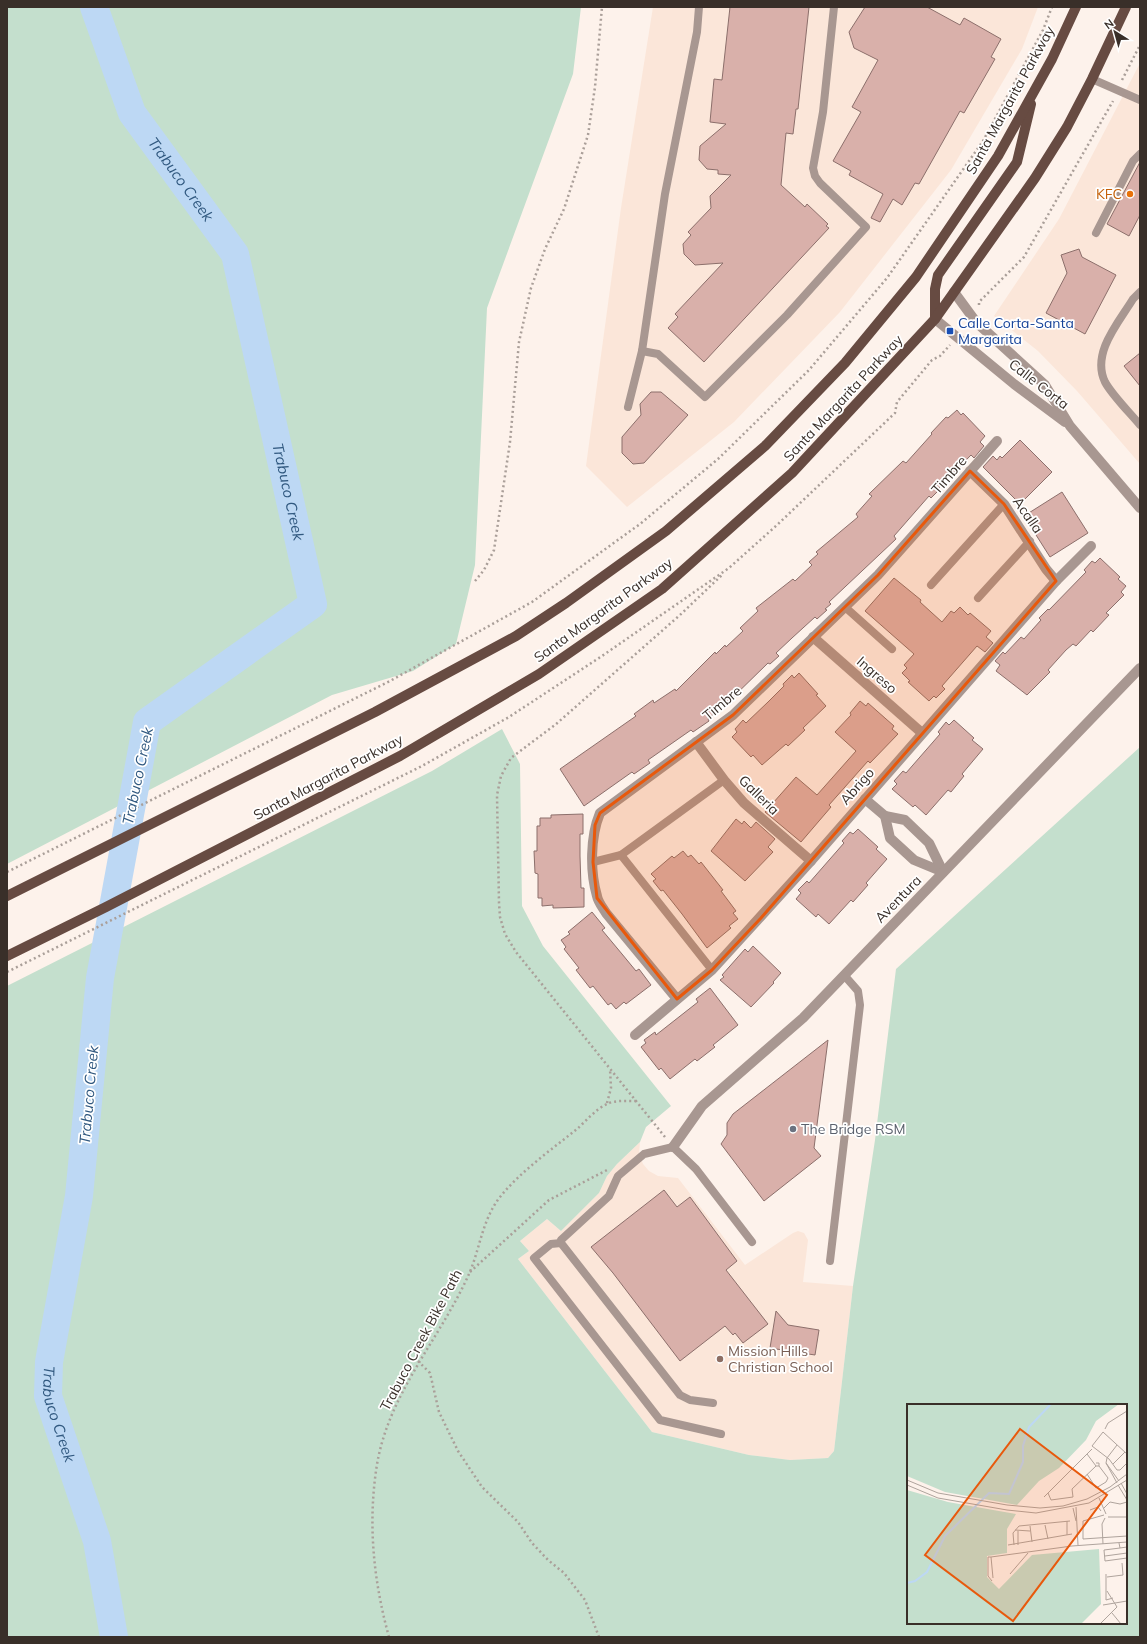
<svg xmlns="http://www.w3.org/2000/svg" width="1147" height="1644" font-family="Mulish,sans-serif">
<style>
.built{fill:#fbe6d9}
.green{fill:#c4dfcd;fill-rule:evenodd}
.lines{fill:none;stroke-linecap:round;stroke-linejoin:round}
.river{stroke:#bdd8f4;stroke-width:28}
.building{fill:#d9b0aa;stroke:#8c6f6b}
.path{stroke:#aa9f99;stroke-width:2.5;stroke-dasharray:2 3;stroke-linecap:butt}
.service{stroke:#a89791;stroke-width:8}
.minor{stroke:#a89791;stroke-width:10}
.tertiary{stroke:#a89791;stroke-width:10}
.primary{stroke:#674b42;stroke-width:10}
.marked{fill:#e8590c;fill-opacity:0.2;stroke:#e8590c;stroke-width:3;stroke-linejoin:round}
.food-dot{fill:#e8710a;stroke:#fff;stroke-width:1.5}
.transit-dot{fill:#1a4fb4;stroke:#fff;stroke-width:1.5}
.worship-dot{fill:#6b7280;stroke:#fff;stroke-width:1.5}
.education-dot{fill:#8d6e63;stroke:#fff;stroke-width:1.5}
.labels{text-anchor:middle;stroke-width:3.5;stroke-linejoin:round;paint-order:stroke}
.street-label{font-size:14px;fill:#392f29;stroke:#fff}
.food-label{font-size:14px;fill:#c56008;stroke:#fff;text-anchor:end}
.transit-label{font-size:14px;fill:#164399;stroke:#fff;text-anchor:start}
.worship-label{font-size:14px;fill:#5b616d;stroke:#fff;text-anchor:start}
.education-label{font-size:14px;fill:#785e54;stroke:#fff;text-anchor:start}
.water-label{font-size:15px;font-style:italic;fill:#30587f;stroke:#fff}
.inset-river{fill:none;stroke:#bdd8f4;stroke-width:2}
.inset-road{fill:none;stroke:#afa49d;stroke-width:1}
.view{fill:#e8590c;fill-opacity:0.15;stroke:#e8590c;stroke-width:2}
.inset-edge{fill:none;stroke:#392f29;stroke-width:2}
</style>
<rect width="100%" height="100%" fill="#fdf2eb"/>
<!-- built -->
<g class="built">
<polygon points="653,7 1038,7 1022,49 951,170 840,312 734,422 627,507 586,466 621,208"/>
<polygon points="1140,63 1140,464 1077,391 1038,351 994,316 1059,219"/>
<polygon points="640,1142 639,1153 643,1164 649,1171 658,1176 678,1178 745,1265 793,1233 798,1231 804,1233 808,1240 803,1282 853,1286 834,1451 828,1458 790,1460 749,1455 652,1432 518,1259 529,1251 520,1241 547,1219 561,1231 599,1193 607,1176 617,1164"/>
</g>
<!-- green -->
<g class="green">
<polygon points="7,7 581,7 573,74 487,308 475,565 456,644 413,671 332,695 7,864"/>
<path d="M 502,729 L 520,764 L 522,906 L 543,946 L 671,1106 L 646,1127 L 640,1142 L 617,1164 L 607,1176 L 599,1193 L 561,1231 L 547,1219 L 520,1241 L 529,1251 L 518,1259 L 652,1432 L 749,1455 L 790,1460 L 828,1458 L 834,1451 L 853,1286 L 875,1140 L 896,969 L 1140,747 L 1140,1637 L 7,1637 L 7,986 L 432,771 ZM 908,1405 L 1126,1405 L 1126,1623 L 908,1623 Z"/>
</g>
<g class="lines">
<!-- river -->
<path class="river" id="s1" d="M 94,7 L 132,113 L 235,254 L 313,604 L 147,722 L 100,978 L 79,1196 L 49,1362 L 48,1396 L 97,1541 L 114,1637"/>
</g>
<!-- building -->
<g class="building">
<polygon points="730,7 809,7 798,109 796,109 793,134 786,133 781,185 805,207 807,204 828,224 826,226 829,228 704,362 668,328 678,317 675,314 723,263 695,265 684,254 683,244 691,235 688,232 711,208 710,196 731,175 718,174 718,170 707,169 699,160 700,146 726,124 710,122 714,79 722,80"/>
<polygon points="865,7 927,7 960,25 964,18 1001,39 991,57 995,59 964,113 960,111 919,184 915,183 902,205 893,199 880,222 871,218 883,194 849,175 851,171 833,161 861,112 852,107 878,60 854,48 849,32"/>
<polygon points="1140,162 1140,215 1129,236 1107,224"/>
<polygon points="1079,249 1082,257 1116,275 1085,334 1046,313 1067,273 1061,255"/>
<polygon points="1140,353 1140,386 1124,366"/>
<polygon points="651,392 661,392 688,415 644,463 633,464 622,453 622,437 641,415 640,404"/>
<polygon points="957,410 961,415 963,413 985,436 980,442 984,446 974,458 971,455 939,488 940,489 931,498 929,496 894,536 896,539 829,602 831,604 825,609 827,610 817,619 815,617 792,638 776,653 779,656 770,664 768,663 725,705 724,704 708,719 709,721 693,732 691,730 648,760 650,763 634,774 632,772 584,806 560,769 636,716 634,714 653,700 654,703 675,689 676,691 715,652 716,654 725,645 726,647 743,631 740,628 758,611 756,608 793,579 795,581 812,565 809,562 818,554 816,552 858,517 856,514 872,496 869,494 903,461 906,463 932,434 931,433 946,417 948,418"/>
<polygon points="1020,440 1052,472 1020,504 983,467 993,456 997,460 1000,456 1002,458"/>
<polygon points="1062,492 1088,533 1050,557 1024,516"/>
<polygon points="1100,558 1120,577 1118,579 1126,586 1121,592 1124,595 1106,613 1109,615 1093,632 1091,630 1076,646 1073,644 1066,650 1048,670 1050,672 1027,695 996,671 1000,665 995,661 1003,652 1005,654 1021,637 1024,639 1041,620 1039,618 1048,609 1049,610 1086,572 1084,570 1092,561 1095,563"/>
<polygon points="894,578 921,600 920,602 942,622 951,611 954,613 960,607 968,615 970,613 991,631 986,637 993,643 985,652 977,646 942,686 945,689 936,698 934,696 929,701 908,682 910,681 902,673 907,668 904,665 914,654 865,611"/>
<polygon points="799,673 818,694 816,695 826,706 803,728 805,730 788,746 786,744 762,765 753,755 751,757 732,737 737,732 735,729 743,720 746,723 768,702 784,686 783,684 792,675 794,678"/>
<polygon points="860,701 866,706 868,703 877,711 894,726 892,729 898,734 870,763 868,761 829,805 831,807 801,842 765,812 796,777 817,795 856,751 835,732 851,715 850,713"/>
<polygon points="954,720 974,738 972,740 983,749 962,774 964,776 951,792 948,790 926,815 915,805 913,807 892,789 897,784 894,781 903,771 906,773 940,734 938,732 946,722 949,725"/>
<polygon points="583,814 583,834 580,834 580,856 581,888 584,888 584,907 553,908 553,905 542,906 542,898 538,898 538,874 535,873 534,851 537,851 537,826 540,826 540,818 551,818 551,815"/>
<polygon points="736,819 742,824 744,821 751,828 756,822 775,839 768,847 773,852 745,881 711,851"/>
<polygon points="858,829 878,847 876,849 887,859 866,883 868,885 853,902 851,900 829,924 818,914 816,917 796,899 801,893 798,890 807,881 809,883 844,843 842,841 850,832 853,834"/>
<polygon points="683,851 688,857 691,855 699,864 701,862 723,890 721,891 736,911 733,913 738,919 729,926 731,928 707,948 682,914 663,890 661,891 653,881 656,879 651,874 672,856 674,858"/>
<polygon points="592,912 605,928 602,930 622,954 636,971 639,969 651,985 626,1004 624,1002 616,1009 611,1003 608,1005 593,986 590,988 576,970 579,968 564,949 566,947 561,940 570,934 568,932"/>
<polygon points="753,946 781,973 773,982 774,983 751,1007 720,980 724,977 722,975 745,949 748,952"/>
<polygon points="710,988 738,1025 713,1045 715,1047 697,1061 695,1059 670,1079 661,1068 659,1070 641,1047 646,1043 644,1040 655,1032 656,1035 698,1002 696,999"/>
<polygon points="828,1040 814,1148 821,1156 764,1201 721,1144 727,1135 727,1123 733,1114"/>
<polygon points="664,1190 677,1207 690,1197 737,1261 726,1270 768,1324 743,1343 735,1333 733,1335 725,1326 680,1361 613,1273 591,1247"/>
<polygon points="776,1311 788,1325 819,1330 815,1355 770,1348"/>
</g>
<g class="lines">
<!-- path -->
<g class="path">
<polyline points="1122,80 1140,45"/>
<polyline points="979,305 979,302 1024,257 1113,101"/>
<polyline points="475,581 484,570 494,550 510,442 519,342 531,288 545,249 564,209 588,135 595,87 602,7"/>
<polyline points="7,872 390,681 532,602 640,524 718,459 809,370 887,278 983,141 1043,30 1052,7"/>
<polyline points="7,972 422,766 509,717 602,656 729,568 777,525 895,413 897,402 932,360 940,356 950,345"/>
<polyline points="607,1103 611,1088 610,1069"/>
<polyline points="665,1137 516,952 505,934 500,917 499,903 497,795 501,776 511,758 555,725 680,615 723,574"/>
<polyline points="470,1272 549,1200 607,1170"/>
<polyline points="418,1361 430,1373 439,1412 458,1451 482,1487 518,1522 532,1543 548,1560 564,1573 585,1600 599,1637"/>
<path d="M 389,1637 C 374,1583 368,1527 376,1471 C 386,1396 439,1341 469,1274 C 480,1249 482,1220 500,1197 C 521,1171 551,1150 577,1129 C 586,1121 596,1109 607,1104 C 614,1100 627,1101 636,1101"/>
</g>
<!-- service -->
<g class="service">
<polyline points="1092,79 1140,100"/>
<polyline points="1096,233 1133,161 1140,154"/>
<path d="M 1140,292 L 1133,299 C 1119,322 1091,353 1105,382 C 1112,395 1130,413 1140,425"/>
<polyline points="642,351 658,354 705,397 787,315 866,227 820,183 815,176 813,168 823,112 834,7"/>
<polyline points="628,407 642,351 665,194 697,32 699,7"/>
<polyline points="931,585 1004,504"/>
<polyline points="978,598 1030,541"/>
<polyline points="845,607 892,649"/>
<polyline points="621,855 712,970"/>
<polyline points="593,862 621,855 724,780"/>
<polyline points="561,1243 551,1244 534,1258 660,1420 721,1434"/>
<polyline points="830,1261 860,1005 858,991 844,975"/>
<polyline points="713,1403 690,1400 680,1395 561,1243 561,1240 609,1196 618,1176 644,1154 673,1147 696,1169 752,1242"/>
</g>
<!-- minor -->
<g class="minor">
<polyline points="970,471 1004,504 1046,569 1056,581"/>
<polyline points="813,637 922,733"/>
<polyline points="696,742 724,780 744,803 811,861"/>
<polyline points="865,799 885,816 890,838 914,860 943,872"/>
<polyline points="885,816 905,820 929,843 943,872"/>
<path d="M 677,999 L 606,913 C 603,908 598,902 597,896 C 590,872 590,837 600,813 L 733,715 L 878,575 L 997,441"/>
<polyline points="635,1035 712,970 811,861 1056,581 1091,546"/>
</g>
<!-- tertiary -->
<g class="tertiary">
<polyline points="954,292 976,322 1045,385 1070,426 1140,508"/>
<polyline points="935,319 1014,384 1065,422"/>
<polyline points="673,1147 702,1106 803,1018 1140,668"/>
</g>
<!-- primary -->
<g class="primary">
<polyline points="935,319 935,289 938,275 1017,162 1031,104"/>
<polyline points="7,896 375,712 516,636 566,603 666,531 765,446 845,363 916,277 998,156 1052,59 1076,7"/>
<polyline points="7,956 106,907 400,756 539,674 662,589 792,473 935,319 1035,178 1067,127 1092,79 1126,7"/>
</g>
</g>
<!-- marked area -->
<path class="marked" d="M 970,471 L 1004,504 L 1056,581 L 761,918 L 712,970 L 677,999 L 597,898 L 593,862 L 595,825 L 600,813 L 733,715 L 878,575 Z"/>
<!-- markers -->
<circle class="food-dot" cx="1130" cy="194" r="4"/>
<rect class="transit-dot" x="946" y="327" width="8" height="8" rx="2"/>
<circle class="worship-dot" cx="793" cy="1129" r="4"/>
<circle class="education-dot" cx="720" cy="1359" r="4"/>
<g class="labels">
<!-- street labels -->
<g class="street-label">
<text transform="translate(1010 100) rotate(-61)" y="5">Santa Margarita Parkway</text>
<text transform="translate(1039 384) rotate(38)" y="5">Calle Corta</text>
<text transform="translate(843 398) rotate(-47)" y="5">Santa Margarita Parkway</text>
<text transform="translate(949 475) rotate(-49)" y="5">Timbre</text>
<text transform="translate(1028 515) rotate(55)" y="5">Acalla</text>
<text transform="translate(603 610) rotate(-36)" y="5">Santa Margarita Parkway</text>
<text transform="translate(877 675) rotate(41)" y="5">Ingreso</text>
<text transform="translate(722 703) rotate(-40)" y="5">Timbre</text>
<text transform="translate(328 777) rotate(-28)" y="5">Santa Margarita Parkway</text>
<text transform="translate(857 786) rotate(-49)" y="5">Abrigo</text>
<text transform="translate(759 795) rotate(44)" y="5">Galleria</text>
<text transform="translate(898 899) rotate(-46)" y="5">Aventura</text>
<text transform="translate(421 1340) rotate(-62)" y="5">Trabuco Creek Bike Path</text>
</g>
<!-- food labels -->
<g class="food-label">
<text x="1122" y="199">KFC</text>
</g>
<!-- transit labels -->
<g class="transit-label">
<text x="958" y="328">Calle Corta-Santa<tspan x="958" dy="16">Margarita</tspan></text>
</g>
<!-- worship labels -->
<g class="worship-label">
<text x="801" y="1134">The Bridge RSM</text>
</g>
<!-- education labels -->
<g class="education-label">
<text x="728" y="1356">Mission Hills<tspan x="728" dy="16">Christian School</tspan></text>
</g>
<!-- water labels -->
<g class="water-label">
<text dy="5" stroke="none"><textPath href="#s1" startOffset="195">Trabuco Creek</textPath></text>
<text dy="5" stroke="none"><textPath href="#s1" startOffset="531">Trabuco Creek</textPath></text>
<text transform="translate(138 776) rotate(-78)" y="5">Trabuco Creek</text>
<text transform="translate(89 1095) rotate(-85)" y="5">Trabuco Creek</text>
<text dy="5" stroke="none"><textPath href="#s1" startOffset="1551">Trabuco Creek</textPath></text>
</g>
</g>
<!-- overview -->
<g transform="translate(907 1404)">
<rect width="220" height="220" fill="#fdf2eb"/>
<path d="M 0,0 L 212,0 L 189,17 L 179,36 L 152,64 L 132,77 L 110,101 L 38,88 L 0,72 ZM 0,86 L 41,98 L 109,110 L 100,125 L 100,149 L 80,152 L 80,173 L 92,185 L 125,151 L 192,145 L 194,200 L 174,220 L 0,220 Z" fill="#c4dfcd"/>
<path class="inset-river" d="M 0,179 L 8,177 L 20,168 L 38,132 L 82,89 L 102,90 L 116,58 L 116,42 L 122,23 L 144,0"/>
<path class="inset-road" d="M 198,25 L 201,19 L 220,7M 180,50 L 189,62 L 192,62 L 192,59 L 189,59M 220,50 L 196,28 L 185,42 L 202,55 L 210,66 L 213,66 L 220,59M 199,59 L 212,77M 199,59 L 210,79M 199,59 L 200,54 L 210,41M 206,60 L 218,48M 180,70 L 189,84 L 199,78 L 201,74 L 192,62M 0,76 L 31,89 L 100,101 L 133,104 L 156,102 L 180,95 L 203,83 L 220,70M 214,79 L 220,90M 0,81 L 31,94 L 100,106 L 129,109 L 182,99 L 220,76M 211,81 L 220,96M 141,89 L 144,96 L 166,93 L 165,85 L 189,62M 137,93 L 185,45M 192,94 L 199,110M 169,103 L 171,141M 166,104 L 169,117M 197,104 L 203,98 L 213,100 L 220,98M 183,106 L 191,103 L 194,107M 197,111 L 176,117 L 176,135 L 220,132M 201,113 L 220,113M 160,117 L 160,131M 138,121 L 141,135M 123,122 L 125,138M 108,126 L 123,127M 111,127 L 111,141M 212,139 L 213,144 L 220,143M 196,140 L 195,120 L 198,114M 101,141 L 165,130M 107,141 L 106,129 L 112,122 L 163,117M 213,144 L 197,146 L 198,157 L 220,154M 198,152 L 220,149M 84,153 L 81,153 L 81,172 L 85,177M 103,170 L 121,149M 199,170 L 199,196 L 206,194M 200,173 L 216,171 L 215,159M 86,174 L 84,153 L 165,142 L 220,138M 196,201 L 220,197M 205,209 L 214,220M 193,220 L 210,203 L 200,187"/>
<path class="view" d="M 113,25 L 200,91 L 106,217 L 18,151 Z"/>
<rect width="220" height="220" class="inset-edge"/>
</g>
<!-- border -->
<rect width="1147" height="1644" fill="none" stroke="#392f29" stroke-width="16"/>
<!-- north arrow -->
<g transform="translate(1115 32) rotate(323)" stroke="#ffffff" stroke-width="3" paint-order="stroke">
<path d="M0-3L7 15L0 10L-7 15Z" fill="#392f29"/>
<text y="-6" font-size="11" font-weight="bold" text-anchor="middle" fill="#392f29">N</text>
</g>
</svg>
